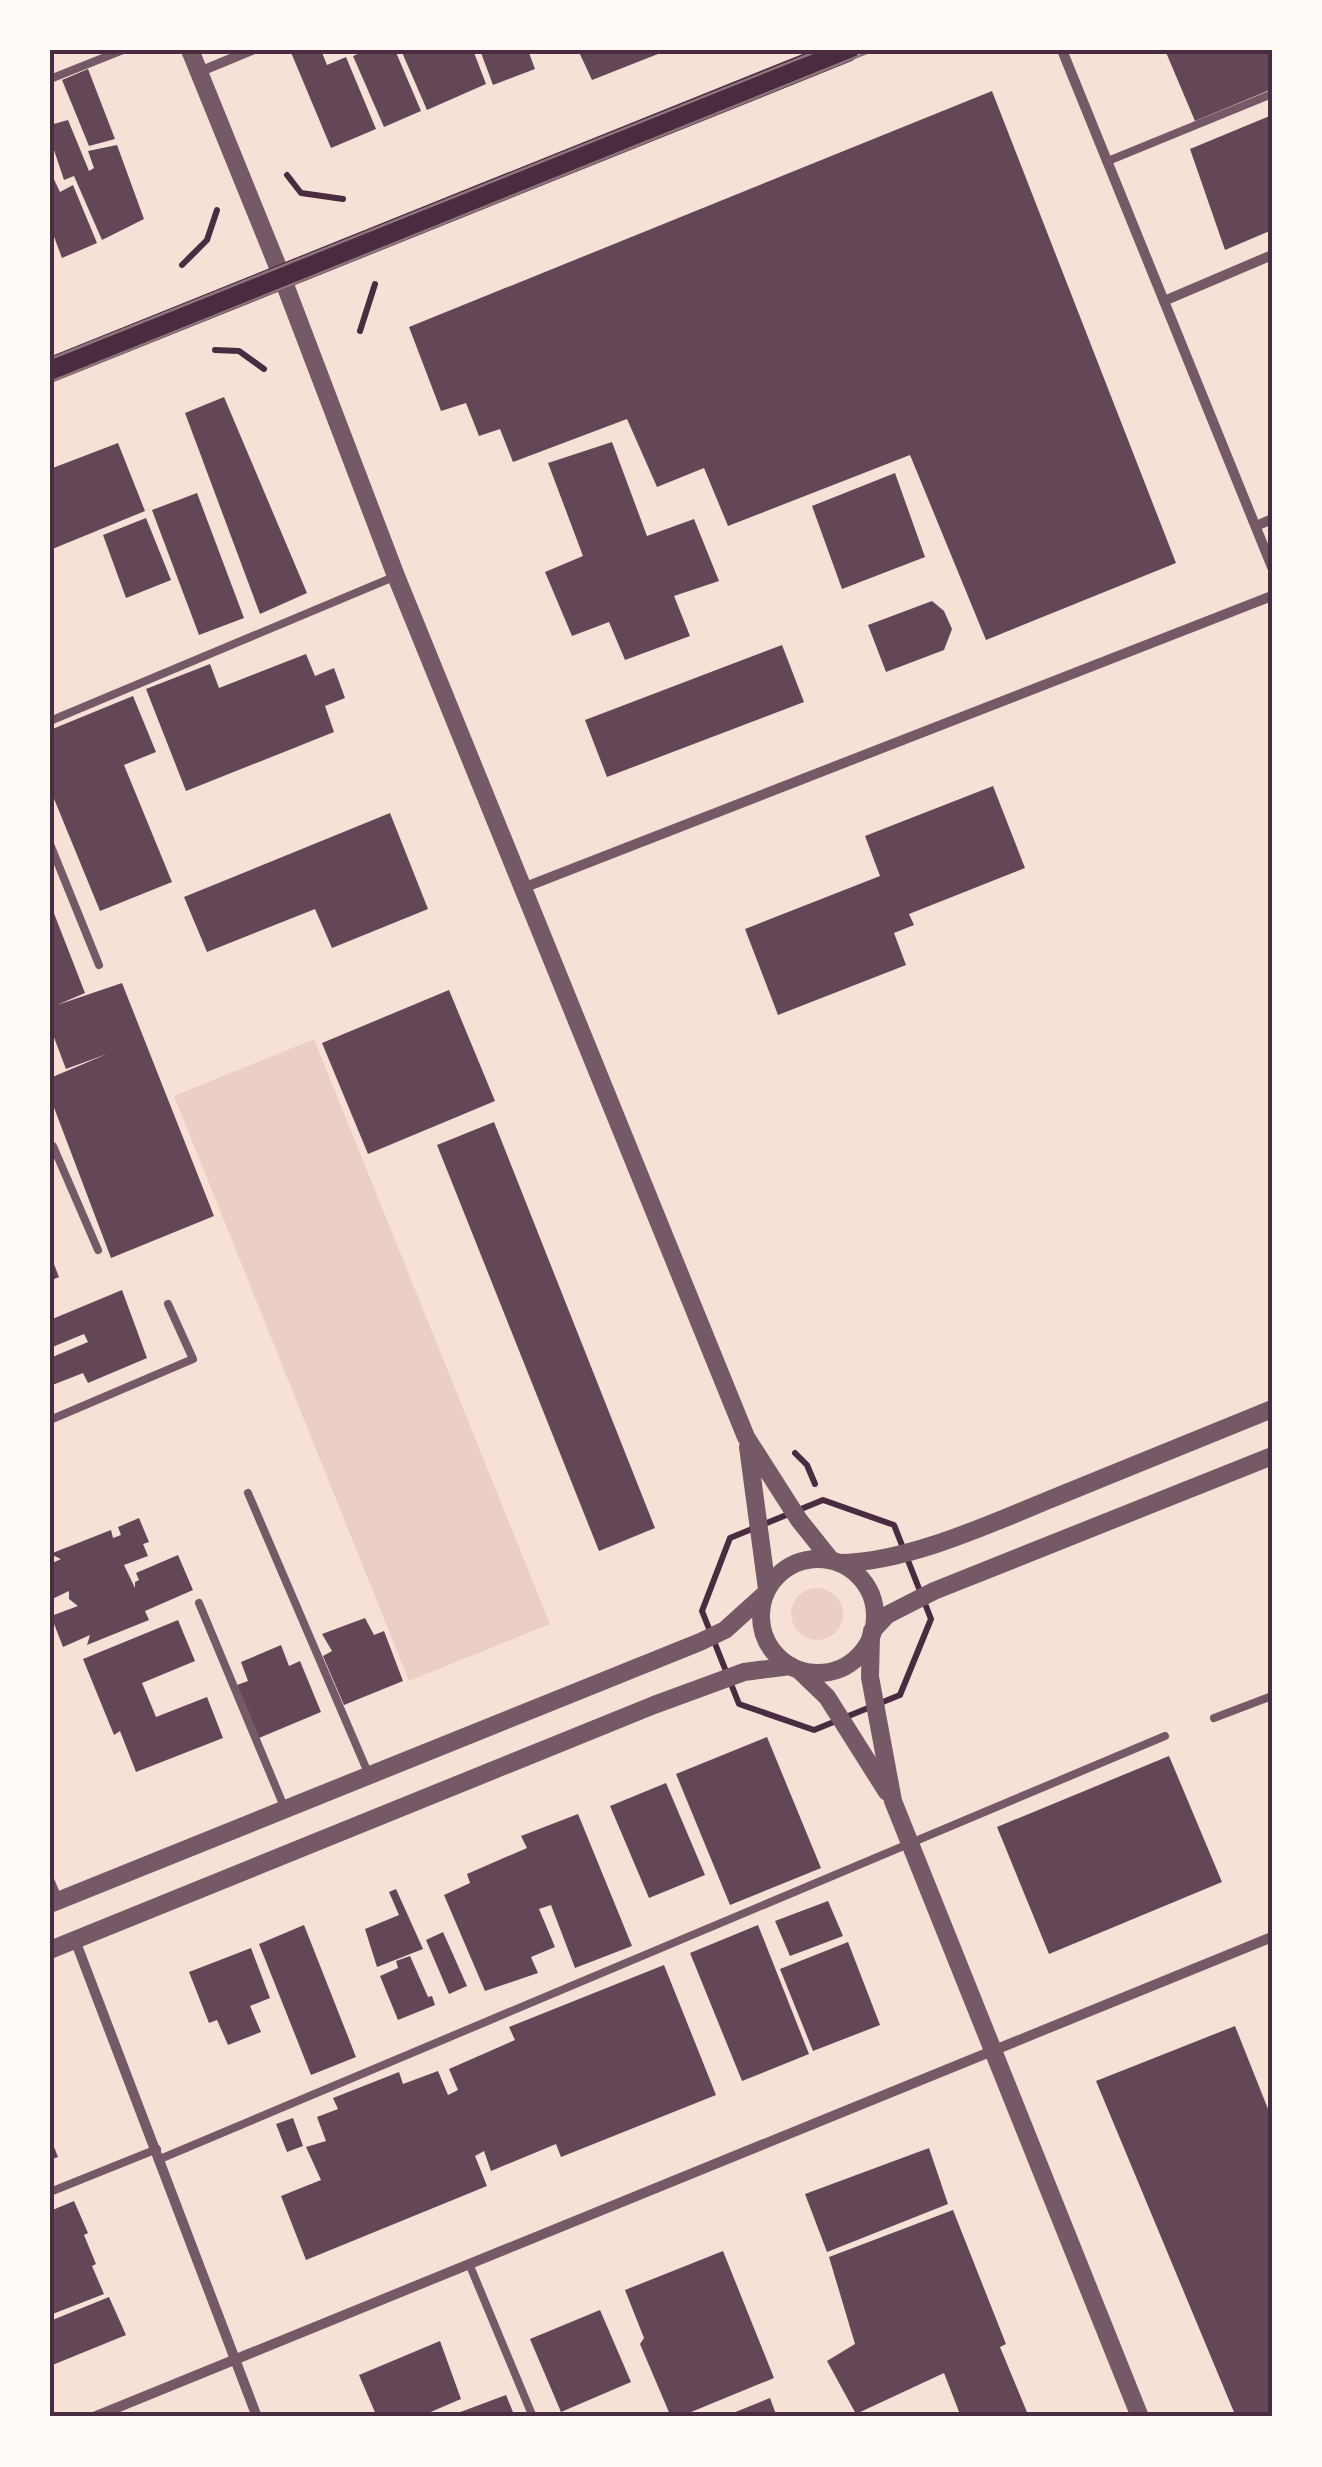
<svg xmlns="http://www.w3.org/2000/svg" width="1322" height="2467" font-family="Roboto,sans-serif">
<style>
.green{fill:#ebcfc5}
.building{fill:#644757}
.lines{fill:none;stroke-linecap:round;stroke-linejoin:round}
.path{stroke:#4a2c40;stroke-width:6}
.service{stroke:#755966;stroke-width:8}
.minor{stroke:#755966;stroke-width:10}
.tertiary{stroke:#755966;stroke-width:18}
.primary{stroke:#4a2c40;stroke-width:25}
.tram{stroke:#8f747c;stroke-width:2.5}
.neatline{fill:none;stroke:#4a2c40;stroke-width:4}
</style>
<rect width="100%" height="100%" fill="#f7e1d7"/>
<!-- green -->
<g class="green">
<polygon points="314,1039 550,1624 409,1681 174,1096"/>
<circle cx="817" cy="1614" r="26"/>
</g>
<!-- building -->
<g class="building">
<polygon points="290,50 321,50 327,65 346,57 376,129 331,148"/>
<polygon points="367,50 395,50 421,111 384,127 353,56"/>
<polygon points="401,50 473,50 486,84 427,110"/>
<polygon points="480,50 528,50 535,69 493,85"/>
<polygon points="578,50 668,50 592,80"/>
<polygon points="1165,50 1272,50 1272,89 1195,121"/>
<polygon points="88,69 115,139 89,146 62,80"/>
<polygon points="992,91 1176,563 986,640 910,455 728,526 704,468 657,487 627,419 513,462 500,429 479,436 466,403 441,411 409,327"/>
<polygon points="1272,115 1272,230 1225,250 1190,149"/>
<polygon points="68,120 89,171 94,168 88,151 117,145 144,219 102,240 74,176 64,180 50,138 50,125"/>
<polygon points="50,171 60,192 73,185 97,243 62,258 50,226"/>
<polygon points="224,397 307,593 260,614 185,413"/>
<polygon points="612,442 647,536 694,519 719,581 674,596 690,636 625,660 609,622 572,636 545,572 583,556 548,463"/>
<polygon points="118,443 145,511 50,550 50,469"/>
<polygon points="895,473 925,557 842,589 812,506"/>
<polygon points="197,493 244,618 199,635 152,510"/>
<polygon points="146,518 171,580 126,598 103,535"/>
<polygon points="932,601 944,611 952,629 944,650 886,672 868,625"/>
<polygon points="782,645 804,702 607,777 585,720"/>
<polygon points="306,654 315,676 334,668 345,698 325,706 334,732 186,791 146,689 210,664 219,688"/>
<polygon points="133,696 156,752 124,765 172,882 100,911 50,789 50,730"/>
<polygon points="993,786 1025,868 909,914 914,925 894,933 906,965 778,1015 745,929 880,876 865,836"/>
<polygon points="390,813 428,909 332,948 315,909 207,952 184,897"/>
<polygon points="50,903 85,993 57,1005 122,983 214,1216 111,1258 50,1097 50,1078 107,1054 66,1069 50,1027"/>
<polygon points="449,990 495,1101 368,1154 322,1043"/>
<polygon points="494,1122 655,1528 599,1551 437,1145"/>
<polygon points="50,1254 59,1277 50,1281"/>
<polygon points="122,1290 147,1358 88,1383 83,1373 50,1386 50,1358 88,1342 84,1334 50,1348 50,1320"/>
<polygon points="139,1518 149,1542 143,1544 148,1556 124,1565 135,1588 135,1582 139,1580 136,1573 178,1555 193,1590 145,1611 149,1620 87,1645 90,1635 63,1647 51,1616 78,1606 69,1599 69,1591 50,1600 50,1564 61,1559 50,1554 111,1530 113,1538 121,1535 118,1527"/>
<polygon points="365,1618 374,1635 384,1631 403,1681 344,1705 323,1656 332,1651 322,1634"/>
<polygon points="178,1620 195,1661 142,1683 156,1717 207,1697 223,1738 136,1772 120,1731 114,1735 83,1659"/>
<polygon points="281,1645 289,1666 300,1661 321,1712 259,1738 237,1685 248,1681 241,1662"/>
<polygon points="767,1737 821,1868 730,1905 676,1774"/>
<polygon points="1169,1756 1222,1882 1049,1954 997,1827"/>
<polygon points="666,1783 705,1875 649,1898 610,1806"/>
<polygon points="578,1814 632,1946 575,1968 551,1905 539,1909 555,1947 531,1957 538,1973 485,1991 444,1895 470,1883 467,1874 527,1848 521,1836"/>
<polygon points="396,1889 423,1949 377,1967 365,1929 399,1915 389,1892"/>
<polygon points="828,1901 843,1936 790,1956 775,1921"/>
<polygon points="304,1925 356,2057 311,2075 259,1944"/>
<polygon points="758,1925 809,2054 742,2081 690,1953"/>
<polygon points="443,1932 467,1986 449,1994 426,1940"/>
<polygon points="848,1942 880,2025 813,2051 780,1969"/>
<polygon points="251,1948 270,1998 250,2006 261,2032 228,2045 217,2020 209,2023 189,1972"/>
<polygon points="410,1956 428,1997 432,1996 435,2005 398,2020 380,1976 398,1968 396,1961"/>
<polygon points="664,1965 716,2095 561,2157 556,2144 491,2171 484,2151 475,2156 487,2186 306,2260 281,2196 321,2180 306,2147 326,2141 317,2117 338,2109 333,2098 399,2072 403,2084 438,2071 448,2095 458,2090 449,2069 515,2040 509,2027"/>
<polygon points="1235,2026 1272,2119 1272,2417 1236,2417 1096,2081"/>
<polygon points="293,2118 303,2146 287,2152 276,2124"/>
<polygon points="50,2137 58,2157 50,2160"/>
<polygon points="929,2148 948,2204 827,2252 805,2194"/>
<polygon points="74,2201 88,2233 84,2235 96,2264 92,2266 104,2294 50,2315 50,2211"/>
<polygon points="953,2210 1006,2344 1000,2347 1029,2417 961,2417 944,2373 856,2414 827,2361 855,2344 829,2257"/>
<polygon points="723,2251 774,2378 679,2417 671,2417 640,2344 644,2338 625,2290"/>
<polygon points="109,2297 126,2335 50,2366 50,2321"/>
<polygon points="600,2310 631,2382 561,2412 530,2339"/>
<polygon points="440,2341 461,2399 419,2417 377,2417 359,2375"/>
<polygon points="506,2395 515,2417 447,2417"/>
<polygon points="770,2398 777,2417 723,2417"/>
</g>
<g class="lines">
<!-- path -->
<g class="path">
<polyline points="287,175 301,193 343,199"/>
<polyline points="182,265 207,240 217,210"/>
<polyline points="360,331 375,284"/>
<polyline points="215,350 239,351 264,369"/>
<polyline points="795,1453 807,1465 815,1484"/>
<polygon points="823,1500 894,1525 931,1619 900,1695 814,1730 739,1704 702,1611 730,1538"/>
</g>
<!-- service -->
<g class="service">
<polyline points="50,79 123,50"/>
<polyline points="1108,161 1272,94"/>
<polyline points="50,721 396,576"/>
<polyline points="50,844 99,965"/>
<polyline points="50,1147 53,1146 98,1250"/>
<polyline points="50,1420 193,1359 168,1304"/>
<polyline points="248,1493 369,1775"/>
<polyline points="199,1603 285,1809"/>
<polyline points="1214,1718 1272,1696"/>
<polyline points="160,2159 1165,1736"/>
<polyline points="50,2192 157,2149"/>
<polyline points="470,2266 533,2417"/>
</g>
<!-- minor -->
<g class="minor">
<polyline points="1062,50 1272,567"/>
<polyline points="199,72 252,50"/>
<polyline points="1164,301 1272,255"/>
<polyline points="1256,526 1272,519"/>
<polyline points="523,888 1272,596"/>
<polyline points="50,1882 58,1901"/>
<polyline points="75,1940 257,2417"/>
<polyline points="94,2417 1272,1937"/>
</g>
<!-- tertiary -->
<g class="tertiary">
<polyline points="190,50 282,277 396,576 746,1437 799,1520 831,1560"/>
<polyline points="748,1447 767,1589"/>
<circle cx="818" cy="1616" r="57"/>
<path d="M 839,1563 C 905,1563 990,1524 1051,1499 C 1125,1469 1198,1439 1272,1409"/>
<polyline points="872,1631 887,1615 934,1591 1272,1456"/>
<polyline points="871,1635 870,1677 893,1801 1140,2417"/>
<polyline points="801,1672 827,1697 887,1792"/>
<polyline points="50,1904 700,1642 725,1630 765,1594"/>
<polyline points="50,1950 654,1705 744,1672 791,1666"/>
</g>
<!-- primary -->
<polyline class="primary" points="50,370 846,50"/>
<!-- tram -->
<g class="tram">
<polyline points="50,359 820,50"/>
<polyline points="50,382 874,50"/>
</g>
</g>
<!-- border -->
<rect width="1322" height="2467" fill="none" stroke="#fffaf5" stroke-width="105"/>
<rect x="52" y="52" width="1218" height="2362" class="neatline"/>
</svg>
